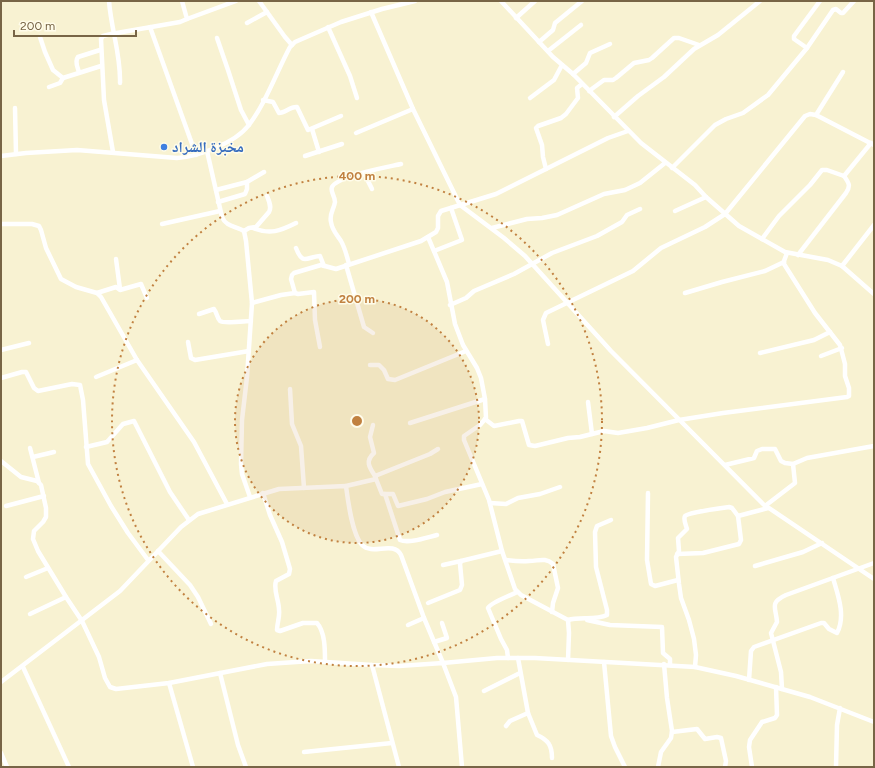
<svg xmlns="http://www.w3.org/2000/svg" width="875" height="768" font-family="Figtree,'Noto Naskh Arabic',sans-serif">
<style>
.residential{fill:#f8f2d2}
.lines{fill:none;stroke-linecap:round;stroke-linejoin:round}
.street{stroke:#fff;stroke-width:4.5}
.ring{fill:none;stroke:#c18140;stroke-width:2;stroke-dasharray:2 4}
.shop-dot{fill:#3f7fe0;stroke:#fffcea;stroke-width:1.5}
.labels{text-anchor:middle;stroke-width:3;stroke-linejoin:round;paint-order:stroke}
.shop-label{font-size:15px;font-weight:bold;fill:#366cbe;stroke:#fffcea;text-anchor:start}
.centre{fill:#c18140;stroke:#fffcea;stroke-width:2}
.ring-label{font-size:12px;text-anchor:middle;font-weight:bold;fill:#c18140;stroke:#fffcea;stroke-width:3;stroke-linejoin:round;paint-order:stroke}
</style>
<rect width="100%" height="100%" fill="#fefae2"/>
<!-- residential -->
<rect class="residential" x="1" y="1" width="873" height="766"/>
<g class="lines">
<!-- street -->
<g class="street">
<path d="M 109,1 C 111,29 121,55 120,83"/>
<polyline points="259,1 285,37 292,45"/>
<polyline points="501,1 553,57 573,74 641,143 695,185 706,197 739,226 785,252 828,260 842,266 874,294"/>
<polyline points="371,12 413,109 460,205 504,238 525,256 611,351 763,504 874,579"/>
<polyline points="516,18 535,1"/>
<polyline points="187,19 236,1"/>
<polyline points="247,23 267,12"/>
<polyline points="150,27 196,155"/>
<polyline points="328,27 350,76 357,98"/>
<polyline points="40,37 45,52 53,70 63,78 101,66"/>
<polyline points="217,38 228,70 241,110 249,125"/>
<polyline points="539,42 553,30 555,23 582,1"/>
<polyline points="807,48 794,39 794,36 820,1"/>
<polyline points="548,51 581,25"/>
<path d="M 79,72 C 78,68 74,62 78,57 L 100,50"/>
<polyline points="573,74 586,63 590,53 610,44"/>
<polyline points="49,87 60,83 63,78"/>
<polyline points="589,91 604,80 613,80 616,78 634,63 649,60 652,58 674,38 679,38 699,45"/>
<polyline points="530,98 554,80 562,65"/>
<path d="M 263,100 L 273,102 L 279,113 C 285,113 291,106 297,107 L 308,130 L 341,116"/>
<polyline points="15,108 16,154"/>
<polyline points="816,115 843,72"/>
<polyline points="614,117 638,96 664,77 694,49 718,35 760,1"/>
<polyline points="312,129 319,152"/>
<polyline points="356,133 413,109"/>
<path d="M 207,151 L 222,217 C 226,227 236,226 244,231 L 246,241 L 252,303 L 247,377 L 242,420 L 241,464 L 242,474 L 250,497"/>
<polyline points="113,152 104,100 101,39 103,36 111,34 180,22 187,19 182,1"/>
<path d="M 1,156 L 26,153 L 77,150 L 177,158 C 197,157 235,143 248,126 C 265,105 277,71 290,47 L 295,42 L 341,22 L 382,9 L 415,1"/>
<polyline points="305,156 342,144"/>
<polyline points="672,168 715,125 726,119 743,113 768,95 807,48 833,10 836,9 841,13 843,13 854,1"/>
<polyline points="546,169 543,157 542,145 536,128 538,126 561,118 566,114 578,98 577,88 582,84"/>
<polyline points="364,173 372,189"/>
<polyline points="216,190 247,182"/>
<polyline points="218,202 245,194 247,189 247,182 264,172"/>
<polyline points="675,211 706,197"/>
<polyline points="1,224 32,224 39,226 41,230 46,248 61,279 76,287 97,293 101,297 137,360 194,442 227,504"/>
<polyline points="162,224 220,211"/>
<path d="M 253,228 C 270,235 280,231 296,223"/>
<polyline points="492,228 527,219 542,218 557,215 604,194 625,190 640,183 665,163"/>
<path d="M 244,231 L 249,228 L 256,227 L 269,212 C 272,207 269,201 267,196"/>
<polyline points="428,237 447,282 455,324 463,345 477,368 481,378 485,399 486,418 480,425 464,436 464,440 489,500 502,551 515,589 521,595 568,620 569,633 568,660"/>
<polyline points="762,239 779,216 810,185 822,170 827,170 844,176"/>
<path d="M 296,248 C 303,266 306,257 320,256 L 324,266"/>
<polyline points="434,251 462,240 451,208"/>
<path d="M 798,255 L 846,193 C 851,186 849,183 844,176 L 871,143"/>
<polyline points="116,259 120,289"/>
<path d="M 349,264 C 347,256 345,248 341,241 C 337,235 332,230 331,222 C 329,214 334,209 335,202 C 335,196 330,192 332,187 C 337,176 388,167 401,164"/>
<polyline points="346,265 364,327 373,333"/>
<polyline points="842,266 874,225"/>
<polyline points="97,293 116,287 120,290 141,284 147,298"/>
<polyline points="295,293 298,294 314,292 315,320 320,347"/>
<polyline points="685,293 722,282 765,271 784,262"/>
<polyline points="252,303 281,295 295,293 291,279 292,275 294,273 321,265 336,269 421,241 436,232 438,228 438,216 441,211 496,194 608,138 628,131"/>
<polyline points="450,305 466,298 474,291 514,274 552,253 597,236 622,222 627,215 640,209"/>
<path d="M 199,314 L 214,309 C 217,313 217,318 220,321 C 224,324 245,321 251,321"/>
<polyline points="188,342 191,358 195,360 249,351"/>
<polyline points="548,344 543,320 546,313 633,271 661,248 705,227 725,214 805,116 810,114 816,115 874,145"/>
<polyline points="1,350 29,343"/>
<polyline points="760,353 814,340 830,332"/>
<polyline points="821,356 842,348"/>
<polyline points="370,365 379,365 384,370 388,379 395,380 466,351"/>
<polyline points="96,377 137,360"/>
<polyline points="1,378 22,372 26,372 34,388 38,391 72,384 80,385 83,400 88,464 111,506 128,533 148,560"/>
<polyline points="290,389 292,424 301,446 304,488"/>
<polyline points="588,402 592,434"/>
<polyline points="485,419 494,426 519,421 522,421 529,445 535,446 568,438 580,437 604,431 618,433 647,428 679,420 723,413 847,397 849,396 849,388 845,376 845,364 840,345 815,313 784,264 784,261 787,253"/>
<polyline points="410,423 485,399"/>
<path d="M 373,425 L 370,437 L 374,453 C 365,461 369,467 375,476"/>
<polyline points="86,447 107,442 123,424 134,421 170,492 189,520"/>
<polyline points="30,448 39,483"/>
<polyline points="33,457 54,452"/>
<polyline points="1,461 21,477 37,481 41,485 46,508 46,517 43,522 34,531 33,539 38,551 66,597 82,621 99,657 105,678 110,687 116,689 169,683 267,664 311,661 372,665 399,666 443,663 456,697 462,767"/>
<polyline points="725,465 754,458 757,451 762,449 775,449 781,461 785,463 793,464 807,458 874,446"/>
<polyline points="376,479 375,476 430,454 438,449"/>
<polyline points="346,486 376,479 382,494 393,494 398,506 427,499 445,492 482,484"/>
<path d="M 263,493 L 270,515 L 282,542 L 290,569 L 289,574 L 276,581 C 273,590 279,600 279,610 C 280,617 277,623 277,630 L 280,631 L 303,623 L 317,623 C 325,632 325,649 325,661"/>
<polyline points="648,493 647,560 651,584 655,586 678,580"/>
<path d="M 385,494 L 400,540 C 409,544 428,537 437,535"/>
<polyline points="490,503 506,504 518,498 540,494 560,487"/>
<polyline points="6,506 44,496"/>
<polyline points="765,506 795,483 793,464"/>
<polyline points="158,551 190,585 198,597 211,624"/>
<polyline points="677,554 703,553 739,544 741,540 738,516"/>
<path d="M 506,560 C 513,561 521,562 529,561 C 539,561 545,557 553,564 L 558,588 L 553,603 L 552,612"/>
<polyline points="443,565 461,561"/>
<polyline points="755,566 803,552 822,543"/>
<polyline points="26,577 48,568"/>
<polyline points="428,603 460,590 462,585 460,564 461,561 502,551"/>
<polyline points="30,614 66,597"/>
<path d="M 568,620 C 580,616 595,621 607,615 L 607,610 L 596,567 L 595,532 L 597,526 L 611,520"/>
<polyline points="587,620 610,625 662,627 663,653 670,659 670,665"/>
<polyline points="408,625 424,618"/>
<polyline points="434,642 447,638 442,623"/>
<path d="M 508,658 L 507,650 L 501,639 L 488,608 C 491,602 510,596 517,592"/>
<path d="M 518,658 L 528,713 L 537,735 C 548,740 552,745 552,758"/>
<polyline points="604,662 611,736 615,747 625,767"/>
<polyline points="372,665 399,767"/>
<polyline points="23,667 69,767"/>
<path d="M 695,667 L 696,655 L 694,639 L 689,620 L 681,598 L 679,584 L 676,557 L 679,551 L 678,538 L 687,529 C 686,525 683,520 685,516 C 689,512 722,508 729,507 L 732,508 L 738,516 L 768,508"/>
<polyline points="220,673 238,745 246,767"/>
<path d="M 749,680 L 751,651 L 754,647 L 821,623 L 824,623 L 829,629 L 837,633 C 846,616 838,595 833,578"/>
<path d="M 1,682 L 120,591 L 181,527 L 198,514 L 279,489 L 346,486 C 348,501 352,534 362,545 C 373,556 393,540 401,555 L 424,618 L 443,663 L 497,658 L 535,658 L 695,667 L 736,676 L 810,697 L 874,722"/>
<polyline points="169,683 193,767"/>
<path d="M 782,689 L 781,672 L 771,633 L 777,622 C 776,607 769,603 786,595 L 874,563"/>
<polyline points="484,691 520,673"/>
<polyline points="506,726 510,721 528,713"/>
<polyline points="672,732 697,729 705,739 717,737 721,738 726,761 725,767"/>
<polyline points="304,752 392,743"/>
<polyline points="1,753 7,767"/>
<polyline points="658,767 661,752 671,738 672,731 667,698 664,664"/>
<polyline points="752,767 749,747 750,740 762,722 775,718 777,715 776,687"/>
<polyline points="836,767 837,725 840,708"/>
</g>
</g>
<!-- distance rings -->
<circle cx="357" cy="421" r="122" fill="#c18140" fill-opacity=".12"/>
<g class="ring">
<circle cx="357" cy="421" r="122"/>
<circle cx="357" cy="421" r="245"/>
</g>
<!-- markers -->
<circle class="shop-dot" cx="164" cy="147" r="4"/>
<g class="labels">
<!-- shop labels -->
<g class="shop-label">
<text x="172" y="152">مخبزة الشراد</text>
</g>
</g>
<circle cx="357" cy="421" r="6" class="centre"/>
<g class="ring-label">
<text x="357" y="180">400 m</text>
<text x="357" y="303">200 m</text>
</g>
<!-- border -->
<rect width="875" height="768" fill="none" stroke="#786546" stroke-width="4"/>
<!-- scale -->
<path d="M14 30v6h122v-6" fill="none" stroke="#786546" stroke-width="2"/>
<text x="20" y="30" font-size="12" fill="#786546" stroke="#fffcea" stroke-width="3" paint-order="stroke">200 m</text>
</svg>
